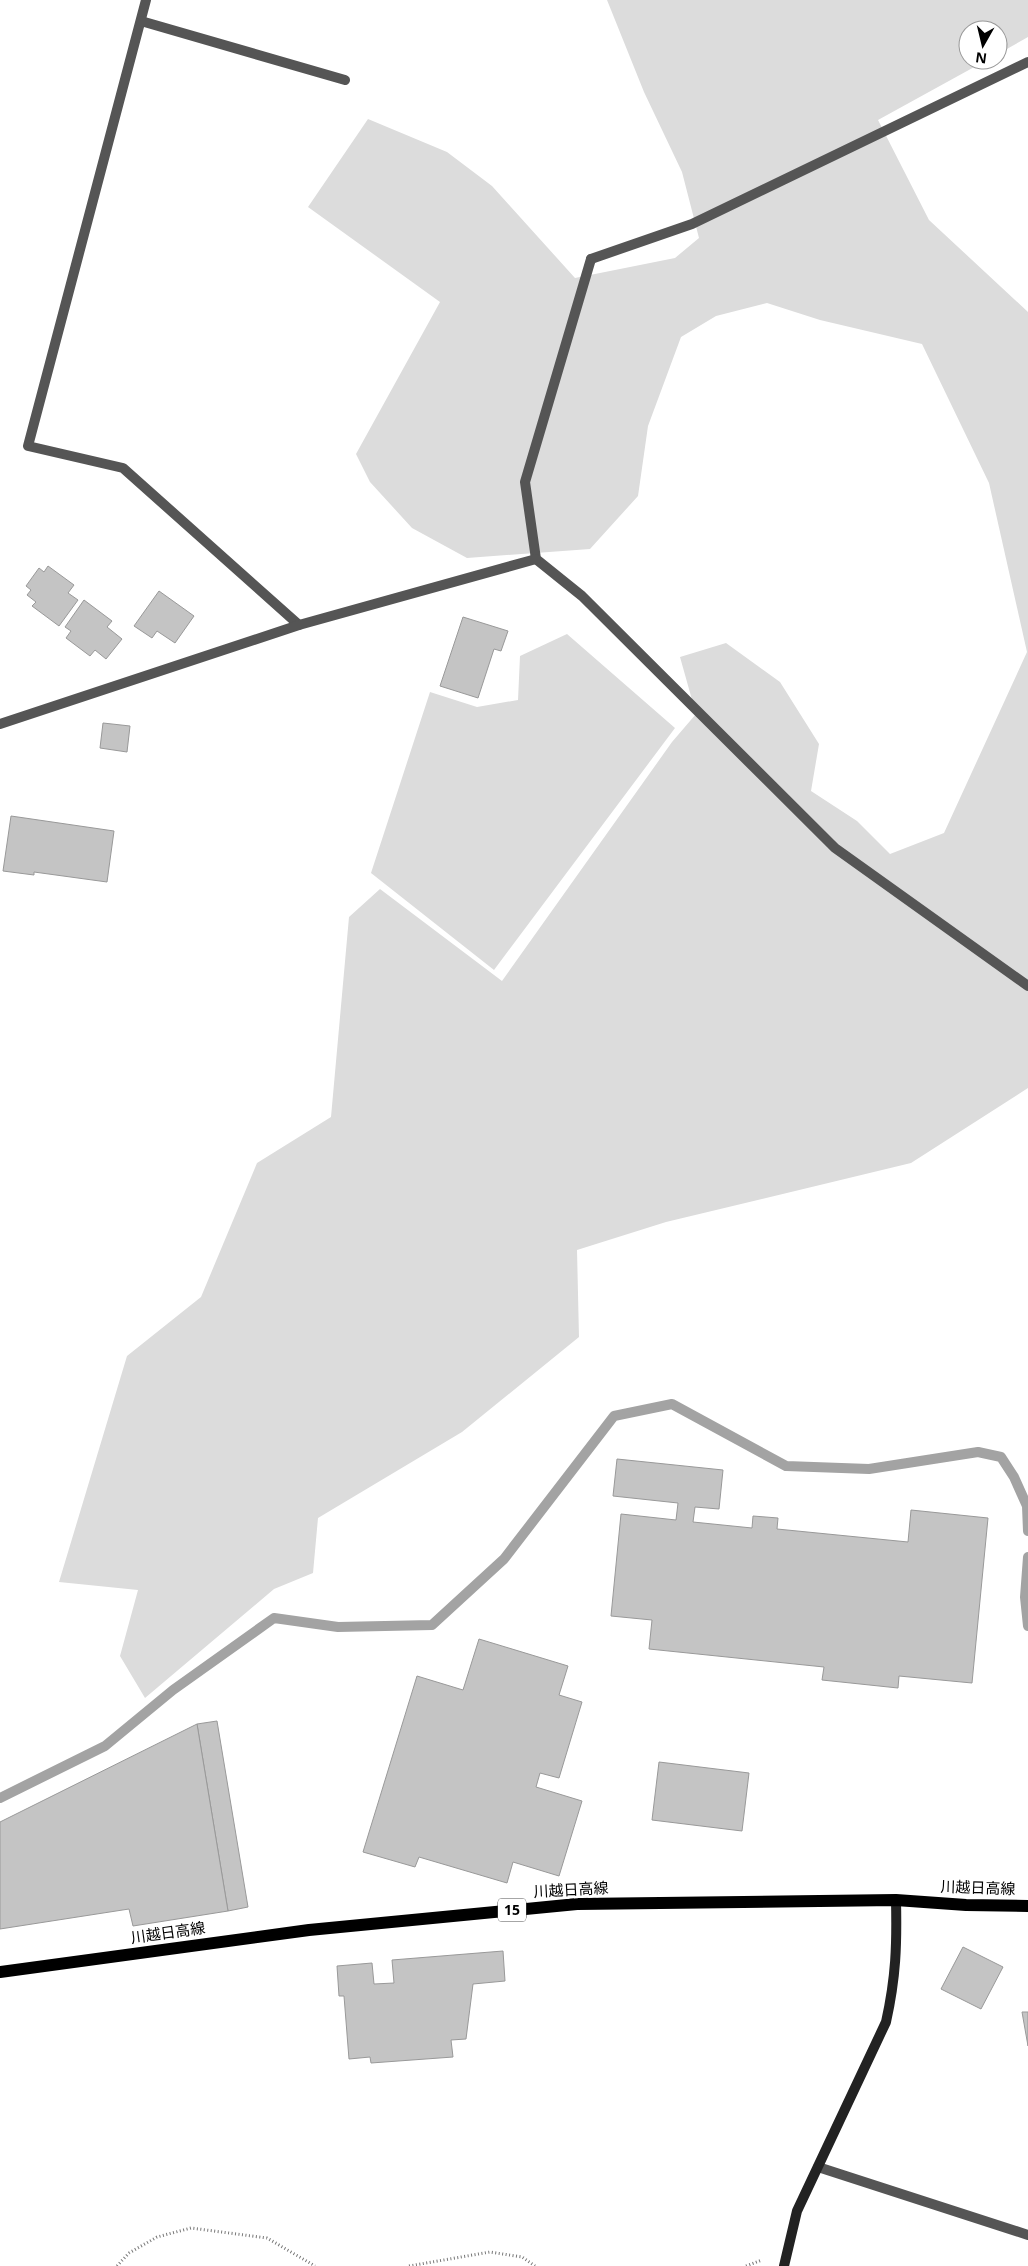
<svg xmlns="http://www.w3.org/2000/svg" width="1028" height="2266" font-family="'Noto Sans','Noto Sans JP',sans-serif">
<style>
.green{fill:#dcdcdc}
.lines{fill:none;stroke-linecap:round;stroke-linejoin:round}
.stream{stroke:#a3a3a3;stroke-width:10}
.building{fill:#c4c4c4;stroke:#999}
.path{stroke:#777;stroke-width:3;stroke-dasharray:1 2.5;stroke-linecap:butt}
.lane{stroke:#555;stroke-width:10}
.street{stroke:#555;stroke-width:10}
.secondary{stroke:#222;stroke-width:10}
.primary{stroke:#000;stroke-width:12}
.labels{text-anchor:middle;stroke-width:5;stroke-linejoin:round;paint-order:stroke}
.shield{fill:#fff;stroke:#4c4c4c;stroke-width:1}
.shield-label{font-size:14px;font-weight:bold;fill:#000}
.street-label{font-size:15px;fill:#000;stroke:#fff}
</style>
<rect width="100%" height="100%" fill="#fff"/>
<!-- green -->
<g class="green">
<polygon points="607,0 1028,0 1028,37 998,54 998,30 968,30 968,60 987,60 878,120 929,220 1028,312 1028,1088 911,1163 666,1222 577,1250 579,1337 462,1432 318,1518 313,1573 274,1589 145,1698 120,1656 138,1590 59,1582 127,1356 201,1297 257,1163 331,1117 349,917 380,889 502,981 672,742 696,714 680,657 726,643 780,682 819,744 811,791 857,821 890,854 944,833 1027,652 989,483 922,344 820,320 767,303 716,316 681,337 648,426 638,496 590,549 467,558 412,528 370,482 356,454 440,302 308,207 368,119 447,152 492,186 575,278 675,258 699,238 682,172 644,92"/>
<polygon points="567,634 675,728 494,970 371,873 430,692 477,707 518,700 520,656"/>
</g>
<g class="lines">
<!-- stream -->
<g class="stream">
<polyline points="1028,1557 1025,1597 1028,1626"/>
<polyline points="0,1798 105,1746 173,1690 274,1618 338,1627 432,1625 504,1559 614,1416 672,1404 786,1466 869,1469 978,1452 1001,1457 1014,1477 1027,1506 1028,1531"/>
</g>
</g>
<!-- building -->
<g class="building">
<polygon points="48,566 74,585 68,593 78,600 59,626 32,606 36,602 27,595 31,590 26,586 39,568 44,572"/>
<polygon points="159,591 194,616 175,643 157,631 152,638 134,626"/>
<polygon points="84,600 112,621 107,627 122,639 106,659 95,650 90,656 66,638 71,631 65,627"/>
<polygon points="463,617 508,631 501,651 494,649 478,698 440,686"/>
<polygon points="103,723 130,726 127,752 100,748"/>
<polygon points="11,816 114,831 107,882 34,872 34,875 3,871"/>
<polygon points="617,1459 723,1470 719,1509 695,1507 693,1522 752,1528 753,1516 778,1518 777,1529 908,1542 911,1510 988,1518 972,1683 899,1676 898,1688 822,1680 824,1667 649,1649 652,1620 611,1616 621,1514 676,1520 678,1503 613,1496"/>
<polygon points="479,1639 568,1666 559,1695 582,1702 559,1778 540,1773 536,1787 582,1801 559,1876 513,1862 507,1883 419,1857 415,1867 363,1852 417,1676 463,1690"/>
<polygon points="217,1721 248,1907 228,1911 197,1724"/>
<polygon points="197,1724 228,1911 133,1926 129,1909 0,1929 0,1822"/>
<polygon points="659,1762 749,1773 742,1831 652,1820"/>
<polygon points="963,1947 1003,1967 981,2009 941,1989"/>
<polygon points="503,1951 505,1981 473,1984 466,2039 451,2040 453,2057 371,2063 370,2057 349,2059 344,1996 339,1996 337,1966 372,1963 374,1984 394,1983 392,1960"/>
<polygon points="1022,2012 1028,2012 1028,2046"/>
</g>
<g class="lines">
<!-- path -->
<g class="path">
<polyline points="117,2266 129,2253 157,2237 191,2228 267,2238 315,2266"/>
<polyline points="409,2266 490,2252 522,2257 535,2266"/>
<polyline points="746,2266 762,2260"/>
</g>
<!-- lane -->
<polyline class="lane" points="591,259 692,224 1028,62"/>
<!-- street -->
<g class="street">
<polyline points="146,0 28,446 123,468 299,625"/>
<polyline points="141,21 345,80"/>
<polyline points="591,259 525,482 536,559 582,596 835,848 1028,986"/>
<polyline points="0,724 299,625 536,559"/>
<polyline points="818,2167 1028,2235"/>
</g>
<!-- secondary -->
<path class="secondary" d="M 784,2266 L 797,2211 L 886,2022 C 896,1977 897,1945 896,1900"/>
<!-- primary -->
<polyline class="primary" points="0,1972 309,1930 577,1904 896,1900 966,1905 1028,1906"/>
</g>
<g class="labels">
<!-- shield labels -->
<rect class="shield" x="498" y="1898.5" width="28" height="23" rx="4"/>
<g class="shield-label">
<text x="512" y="1915">15</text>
</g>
<!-- street labels -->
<g class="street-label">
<text transform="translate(978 1888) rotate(2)" y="5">川越日高線</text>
<text transform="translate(571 1890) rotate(-3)" y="5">川越日高線</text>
<text transform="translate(168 1933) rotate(-8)" y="5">川越日高線</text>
</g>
</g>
<!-- north arrow -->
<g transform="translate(983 45) rotate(188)"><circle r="24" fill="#ffffff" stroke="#999999"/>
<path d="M0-4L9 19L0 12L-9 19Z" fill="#000000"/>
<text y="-8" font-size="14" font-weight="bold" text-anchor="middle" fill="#000000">N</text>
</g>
</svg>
